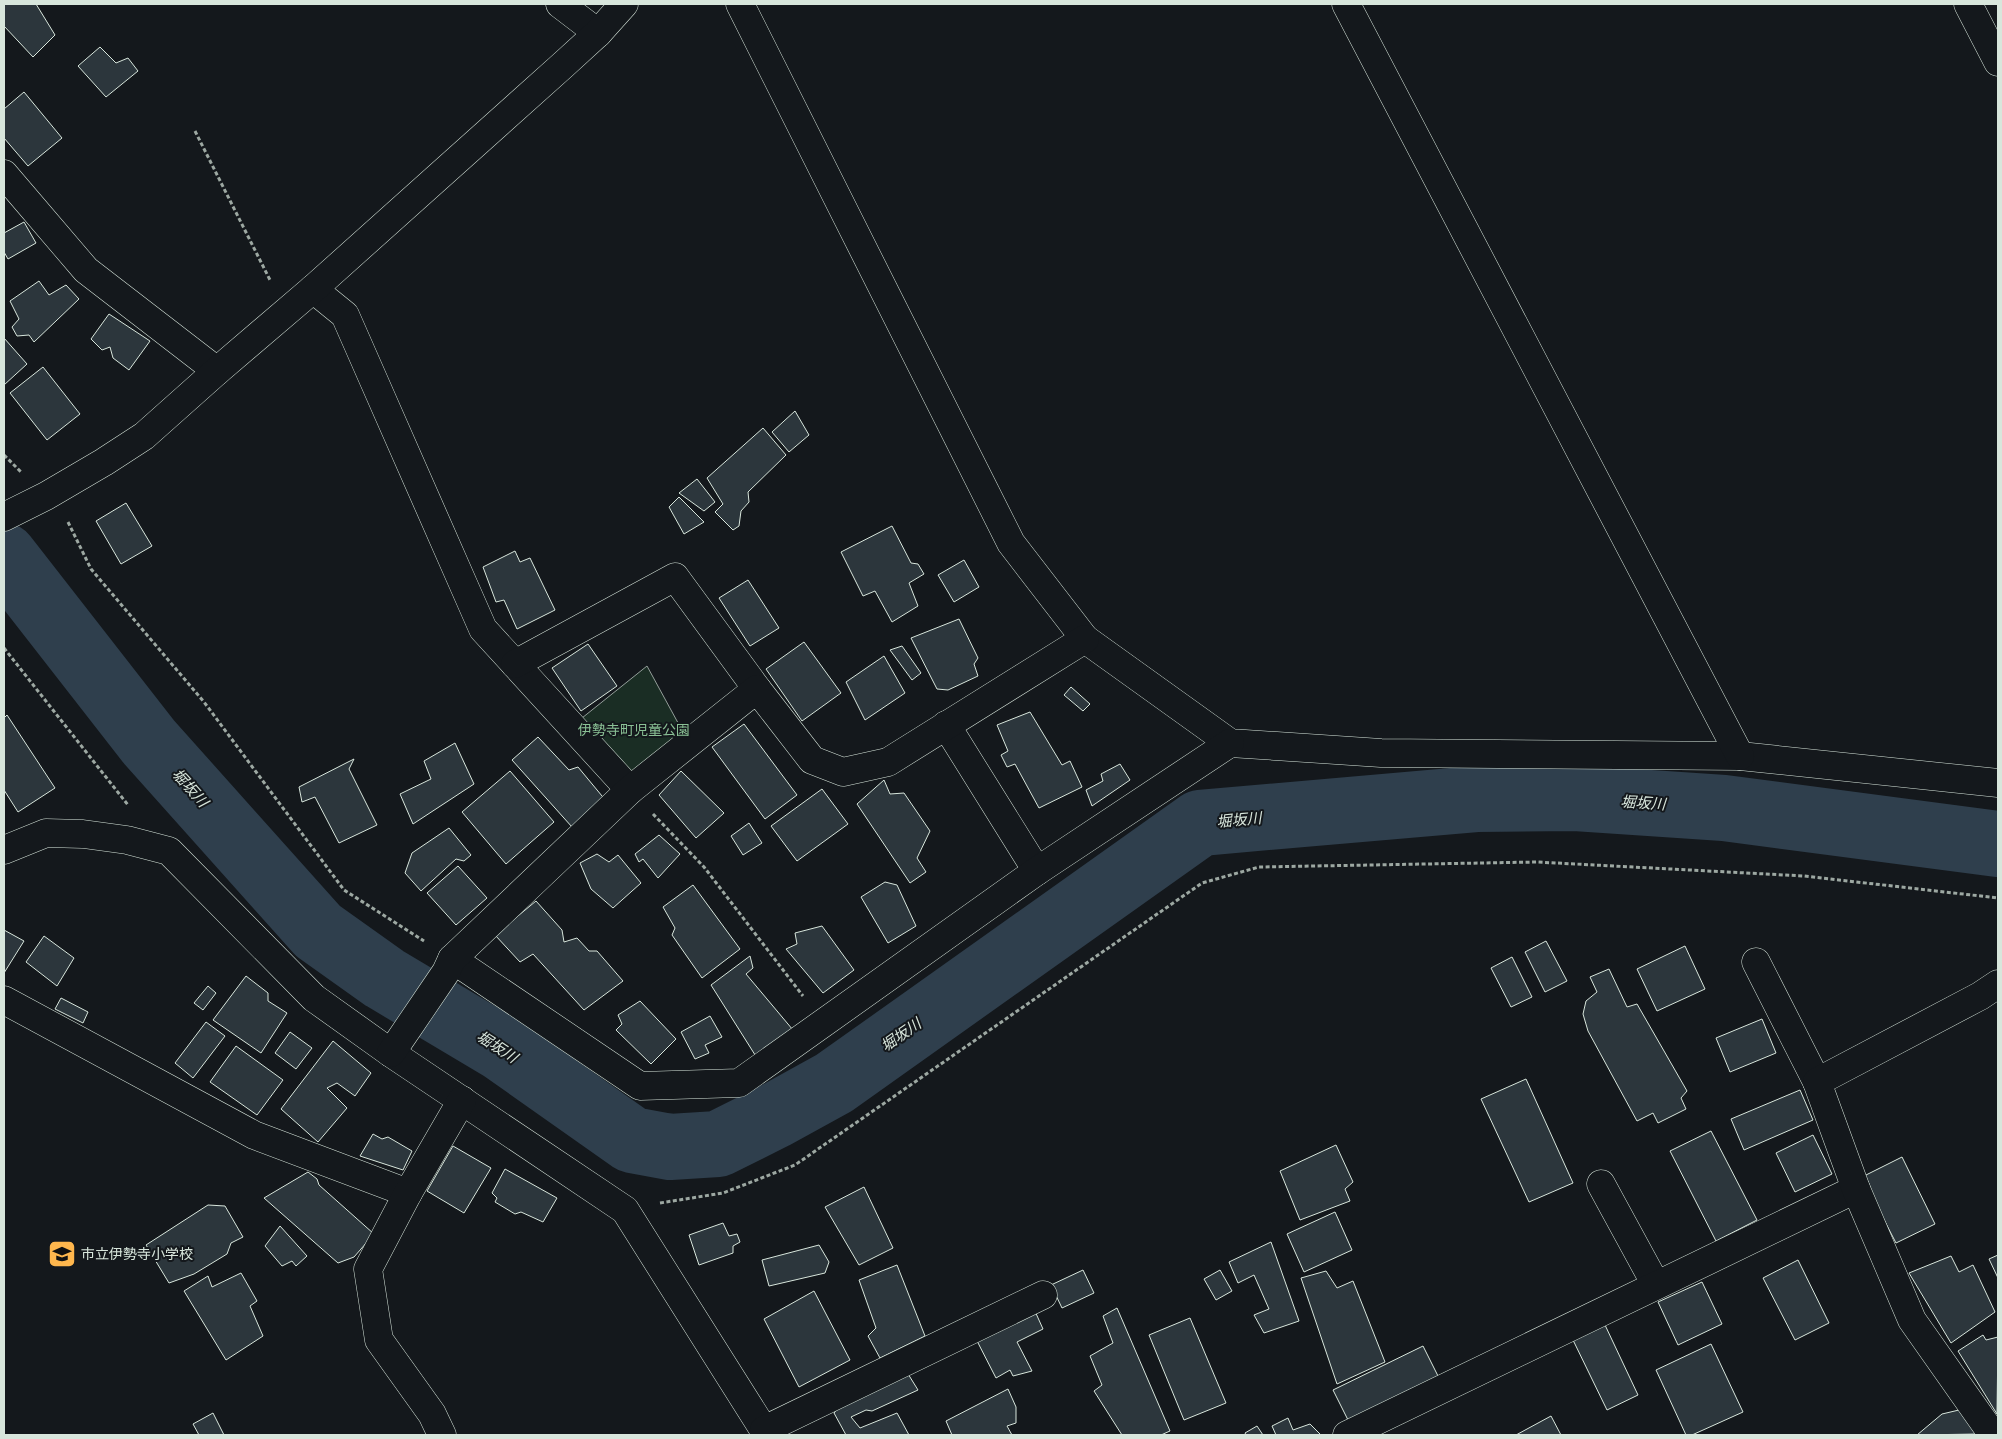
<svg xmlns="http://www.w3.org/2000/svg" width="2002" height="1439" font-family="'Work Sans','Noto Sans JP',sans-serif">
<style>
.green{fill:#1a2d24;stroke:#939e99}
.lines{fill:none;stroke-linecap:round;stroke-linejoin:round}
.river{stroke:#2f3f4d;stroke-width:66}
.building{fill:#2c363c;stroke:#d8e6dc}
.street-casing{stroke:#d8e6dc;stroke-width:29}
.secondary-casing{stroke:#d8e6dc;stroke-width:29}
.path{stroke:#9da8a2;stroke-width:3;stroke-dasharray:4 2.5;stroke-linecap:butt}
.street{stroke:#14181c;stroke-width:28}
.secondary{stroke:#14181c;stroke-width:28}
.labels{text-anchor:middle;stroke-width:4;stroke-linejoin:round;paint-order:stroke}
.park-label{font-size:14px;fill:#8ac095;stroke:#14181c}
.poi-label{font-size:14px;fill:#d8e6dc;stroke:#14181c;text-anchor:start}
.water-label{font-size:15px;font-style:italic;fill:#d8e6dc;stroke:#14181c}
</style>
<rect width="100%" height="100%" fill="#14181c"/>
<!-- green -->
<polygon class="green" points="647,666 689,743 630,790 572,726"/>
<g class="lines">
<!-- river -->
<polyline class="river" points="4,556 149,742 318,931 384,978 503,1049 632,1140 670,1147 718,1144 774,1116 834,1083 1200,823 1476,799 1575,798 1724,808 1998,844"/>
</g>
<!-- building -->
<g class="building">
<polygon points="4,4 36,4 55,35 33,57 4,26"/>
<polygon points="100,47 116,63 128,58 138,71 106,97 78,66"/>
<polygon points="24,92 62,138 28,166 4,138 4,109"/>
<polygon points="24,222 36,243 8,259 4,252 4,233"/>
<polygon points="39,281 49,295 66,285 79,299 34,342 29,335 17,336 12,327 19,319 10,301"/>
<polygon points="109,314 150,341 129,370 113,358 110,347 102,350 91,339"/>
<polygon points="4,338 27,364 4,385"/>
<polygon points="43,367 80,414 47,440 10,393"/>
<polygon points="795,411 809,435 789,452 772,432"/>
<polygon points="763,428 786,455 748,492 749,502 741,511 739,526 733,530 715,512 723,504 707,478"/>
<polygon points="697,479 715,502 704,511 679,493"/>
<polygon points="679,497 704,522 684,534 669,507"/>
<polygon points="126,503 152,546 121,564 96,521"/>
<polygon points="892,526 911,563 918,564 924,574 909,583 918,606 892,622 875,591 863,596 841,552"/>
<polygon points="515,551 520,562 530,558 555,610 517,629 504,600 496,602 483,567"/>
<polygon points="964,560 979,587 954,602 938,575"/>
<polygon points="748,580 779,628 750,646 719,598"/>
<polygon points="959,619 978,658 974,664 978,676 948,690 937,689 911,638"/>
<polygon points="804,642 841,693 802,721 766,669"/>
<polygon points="588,644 617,686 581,711 552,668"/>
<polygon points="902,646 921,673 912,680 890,650"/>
<polygon points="884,656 905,693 865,720 846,682"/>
<polygon points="1071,687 1090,704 1083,711 1064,695"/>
<polygon points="1030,712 1062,765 1070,761 1082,787 1039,808 1015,764 1007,767 1001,755 1008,751 997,725"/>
<polygon points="7,715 55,788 18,812 4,790 4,718"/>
<polygon points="744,724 797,795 765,819 712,747"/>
<polygon points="538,737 569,770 578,767 607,802 572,827 512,760"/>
<polygon points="455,743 474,784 413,824 400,794 431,779 424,761"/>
<polygon points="354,759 349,769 377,825 339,843 315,797 302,802 299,787"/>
<polygon points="1120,764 1130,780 1092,806 1086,790 1103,781 1101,774"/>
<polygon points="510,771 554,822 506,864 462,812"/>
<polygon points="681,771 724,813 696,838 659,795"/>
<polygon points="884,780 890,794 904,793 930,831 917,858 926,872 910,883 857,804"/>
<polygon points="822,789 848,824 797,861 771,826"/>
<polygon points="749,823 762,843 743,855 731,836"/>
<polygon points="449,828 471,855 464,861 456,859 421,891 405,873 412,853"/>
<polygon points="659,835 680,854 658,878 643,859 639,862 635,854"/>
<polygon points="597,854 609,862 618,855 641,883 613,908 591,889 580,863"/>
<polygon points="458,866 487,898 456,925 427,893"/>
<polygon points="885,882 897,885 916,926 888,943 861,897"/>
<polygon points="693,885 740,949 702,978 672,935 675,928 663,907"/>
<polygon points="536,901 562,930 564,942 577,938 589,951 597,951 623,981 584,1010 533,954 520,962 495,935"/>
<polygon points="822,926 854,970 823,993 786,949 797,944 795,933"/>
<polygon points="4,930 24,941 4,973"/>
<polygon points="44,936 74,958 57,986 26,962"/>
<polygon points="1546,941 1567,981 1545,992 1525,952"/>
<polygon points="1685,946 1705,989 1657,1011 1637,969"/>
<polygon points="750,956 753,968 746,974 793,1030 757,1058 711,985"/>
<polygon points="1512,957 1532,997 1511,1007 1491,968"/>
<polygon points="1609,969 1627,1007 1637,1004 1687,1091 1681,1098 1686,1109 1658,1123 1653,1113 1637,1121 1588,1031 1583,1014 1586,1001 1597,992 1590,977"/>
<polygon points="246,976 268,993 268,1001 287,1013 261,1053 213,1020"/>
<polygon points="208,986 216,993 203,1010 194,1003"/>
<polygon points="61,998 88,1012 83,1023 55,1009"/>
<polygon points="640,1001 676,1039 651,1064 616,1030 622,1024 618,1015"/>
<polygon points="710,1016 722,1037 705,1045 709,1053 695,1059 681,1032"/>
<polygon points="1762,1019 1776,1053 1730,1072 1716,1038"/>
<polygon points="206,1022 225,1036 193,1078 175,1063"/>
<polygon points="290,1032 312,1048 296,1069 275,1053"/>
<polygon points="333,1041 371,1073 355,1096 337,1083 327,1088 347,1108 318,1142 281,1109"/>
<polygon points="236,1046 283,1080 257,1115 210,1082"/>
<polygon points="1526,1079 1573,1183 1529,1202 1481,1099"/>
<polygon points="1800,1090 1813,1120 1744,1150 1731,1119"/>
<polygon points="1711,1131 1757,1220 1716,1241 1670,1151"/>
<polygon points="373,1134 382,1139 388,1137 412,1151 403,1170 360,1156"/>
<polygon points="1813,1135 1832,1174 1795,1192 1776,1153"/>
<polygon points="1336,1145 1353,1182 1345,1189 1350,1201 1300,1220 1280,1171"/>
<polygon points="453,1146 491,1168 464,1213 427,1191"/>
<polygon points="1902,1157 1935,1224 1896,1243 1862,1177"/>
<polygon points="505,1169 557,1198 543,1222 521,1212 515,1214 495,1202 497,1198 492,1193"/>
<polygon points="308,1172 317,1179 319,1185 374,1234 354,1257 338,1263 264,1198"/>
<polygon points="864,1187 893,1248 859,1265 825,1207"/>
<polygon points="208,1205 225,1206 243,1237 231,1243 227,1254 194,1274 169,1283 146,1245"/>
<polygon points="1335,1212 1352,1250 1304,1272 1287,1234"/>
<polygon points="723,1223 729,1236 737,1234 740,1242 733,1246 733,1253 699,1265 689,1235"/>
<polygon points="280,1226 307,1256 296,1266 292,1261 282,1266 265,1246"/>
<polygon points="1271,1242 1299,1321 1264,1333 1254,1315 1269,1309 1254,1275 1238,1283 1229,1262"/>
<polygon points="819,1245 829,1262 825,1273 769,1286 762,1260"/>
<polygon points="1998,1255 1998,1278 1989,1259"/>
<polygon points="1951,1256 1959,1272 1973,1265 1995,1312 1951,1343 1909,1273"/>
<polygon points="1798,1260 1829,1323 1795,1340 1763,1278"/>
<polygon points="897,1265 925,1336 880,1358 868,1336 876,1328 859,1280"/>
<polygon points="1083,1270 1094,1293 1062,1308 1051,1285"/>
<polygon points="1220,1270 1232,1291 1216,1300 1204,1279"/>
<polygon points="1326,1271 1337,1288 1353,1281 1385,1362 1337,1384 1301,1278"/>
<polygon points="241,1273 257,1301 250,1306 263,1336 226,1360 184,1291 208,1276 212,1287"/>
<polygon points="1702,1282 1722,1324 1678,1345 1658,1302"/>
<polygon points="814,1291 850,1360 799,1387 764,1319"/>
<polygon points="1117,1308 1170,1431 1161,1435 1122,1435 1094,1391 1102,1385 1090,1356 1113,1343 1103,1316"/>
<polygon points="1034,1309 1043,1329 1017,1342 1032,1371 1013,1376 1010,1370 996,1378 975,1337"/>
<polygon points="1190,1318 1226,1403 1184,1420 1149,1335"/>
<polygon points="1605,1325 1638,1395 1607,1410 1573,1340"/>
<polygon points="1983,1335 1986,1340 1998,1337 1997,1414 1958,1351"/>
<polygon points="1711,1344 1743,1412 1692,1435 1686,1435 1656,1370"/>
<polygon points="1423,1346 1438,1376 1348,1420 1333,1390"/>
<polygon points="905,1369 918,1390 872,1411 866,1410 851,1417 860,1428 897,1413 909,1435 846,1435 834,1413 843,1402"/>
<polygon points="1008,1389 1016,1407 1016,1423 1007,1426 1012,1435 952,1435 946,1421"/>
<polygon points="1959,1410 1978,1434 1917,1435 1942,1414"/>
<polygon points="213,1413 224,1435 199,1435 193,1424"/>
<polygon points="1551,1416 1561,1435 1516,1435"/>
<polygon points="1288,1418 1293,1430 1310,1424 1321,1435 1276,1435 1272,1426"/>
<polygon points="1257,1426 1263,1435 1246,1435 1245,1433"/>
</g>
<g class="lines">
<!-- street casing -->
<g class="street-casing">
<g id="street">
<polyline points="560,4 598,33"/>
<polyline points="740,4 1011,543 1085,639 1230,743 1381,753 1740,756 1998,783"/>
<polyline points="1346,4 1740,756"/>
<polyline points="1968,4 1998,62"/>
<polyline points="4,174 86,270 217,371"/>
<polyline points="313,289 345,315 483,629 630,790"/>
<polyline points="515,664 675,577 757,689"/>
<polyline points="946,725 1037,871"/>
<polyline points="4,850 46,833 83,834 127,840 169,851 314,998 391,1053 625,1210 767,1435"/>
<polyline points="452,959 640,1086 739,1083 1037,871 1230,743"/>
<polyline points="1756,962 1817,1082"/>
<polyline points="4,1000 254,1135 408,1193"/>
<polyline points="391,1053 446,972 452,959 630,790 757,689 812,760 843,772 888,762 1085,639"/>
<polyline points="1601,1184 1656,1285"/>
<polyline points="764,1430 1043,1295"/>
<polyline points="442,1435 432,1414 379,1340 368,1269 408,1193 462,1100"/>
<polyline points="1347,1435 1856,1189"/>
<polyline points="1993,1435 1912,1320 1856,1189 1817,1082 1980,996 1998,984"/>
</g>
</g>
<!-- secondary casing -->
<g class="secondary-casing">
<polyline id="secondary" points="4,517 46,496 104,462 144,436 217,371 313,289 563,65 598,33 624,4"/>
</g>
<!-- path -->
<g class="path">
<polyline points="195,131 271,282"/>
<polyline points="4,455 21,472"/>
<polyline points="68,522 91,569 204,702 344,890 424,941"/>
<polyline points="4,648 128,805"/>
<polyline points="653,814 704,867 803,996"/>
<polyline points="660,1203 723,1193 795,1165 1202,883 1259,867 1537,862 1804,876 1998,898"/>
</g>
<!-- street -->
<use href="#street" class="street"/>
<!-- secondary -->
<use href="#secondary" class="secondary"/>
</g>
<!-- icons -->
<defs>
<g id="school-square" transform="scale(1.4375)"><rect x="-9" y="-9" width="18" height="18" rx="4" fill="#ffb74d" stroke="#14181c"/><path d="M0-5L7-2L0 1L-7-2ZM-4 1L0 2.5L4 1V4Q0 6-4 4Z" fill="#111"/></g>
</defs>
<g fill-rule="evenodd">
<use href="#school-square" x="62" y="1254"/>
</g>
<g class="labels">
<!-- park labels -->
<g class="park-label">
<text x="634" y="735">伊勢寺町児童公園</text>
</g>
<!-- poi labels -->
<g class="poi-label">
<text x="81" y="1259">市立伊勢寺小学校</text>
</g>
<!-- water labels -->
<g class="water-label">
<text transform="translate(190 788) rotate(48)" y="5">堀坂川</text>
<text transform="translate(1643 803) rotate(4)" y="5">堀坂川</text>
<text transform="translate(1239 820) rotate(-5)" y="5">堀坂川</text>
<text transform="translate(901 1035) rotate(-35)" y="5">堀坂川</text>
<text transform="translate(497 1047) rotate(33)" y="5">堀坂川</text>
</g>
</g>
<!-- border -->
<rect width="2002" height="1439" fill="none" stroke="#d8e6dc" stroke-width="10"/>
</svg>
